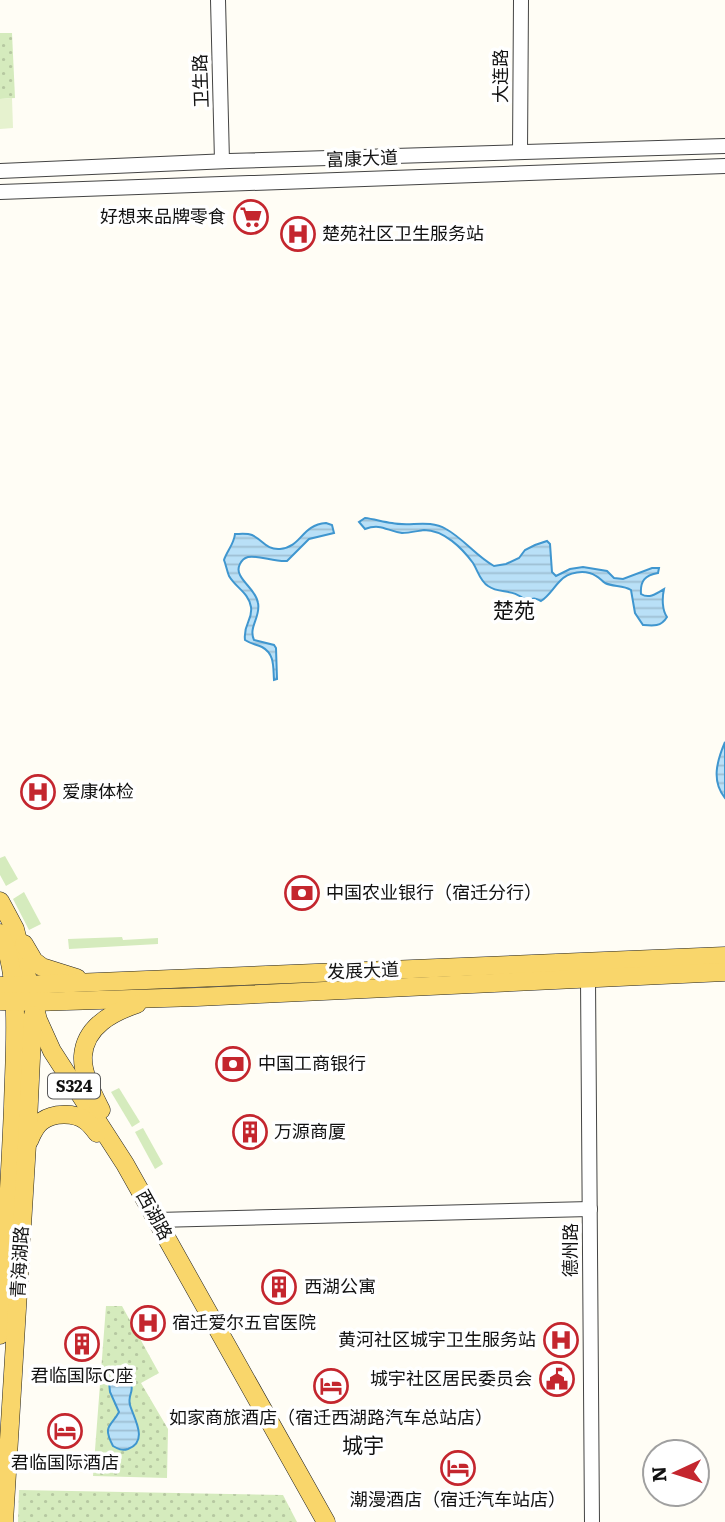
<svg xmlns="http://www.w3.org/2000/svg" width="725" height="1522" font-family="Literata,'Noto Sans SC',serif">
<style>
.grass{fill:#d5ebbd}
.garden{fill:url(#garden-dots)}
.pitch{fill:#e6f2cf}
.water{fill:url(#water-rules);stroke:#3f96cf;stroke-width:2}
.lines{fill:none;stroke-linecap:round;stroke-linejoin:round}
.minor-casing{stroke:#444;stroke-width:16}
.major-casing{stroke:#222;stroke-width:19}
.minor{stroke:#fff;stroke-width:14}
.major{stroke:#f9d66b;stroke-width:18}
.labels{text-anchor:middle;stroke-width:7;stroke-linejoin:round;paint-order:stroke}
.shield{fill:#fff;stroke:#585858;stroke-width:2}
.shield-label{font-size:16px;font-weight:bold;fill:#111}
.street-label{font-size:18px;fill:#111;stroke:#fff}
.poi-label{font-size:18px;fill:#111;stroke:#fff;text-anchor:start}
.quarter-label{font-size:21px;fill:#111;stroke:#fff}
</style>
<defs>
<pattern id="garden-dots" width="8" height="8" patternUnits="userSpaceOnUse" patternTransform="scale(1.75)"><rect width="8" height="8" fill="#d5ebbd"/><path d="M2 2h.1M6 6h.1" fill="none" stroke="#b6c8a1" stroke-width="1.8" stroke-linecap="round"/></pattern>
<pattern id="water-rules" width="6" height="5" patternUnits="userSpaceOnUse" patternTransform="scale(1.75)"><rect width="6" height="5" fill="#b9e0f7"/><path d="M0 2.5h6" fill="none" stroke="#9ebfd3"/></pattern>
</defs>
<rect width="100%" height="100%" fill="#fffdf5"/>
<!-- grass -->
<g class="grass">
<polygon points="5,856 18,879 6,886 0,875 0,858"/>
<polygon points="24,892 41,924 29,930 13,899"/>
<polygon points="122,937 123,940 158,938 158,944 69,949 68,939"/>
<polygon points="119,1088 140,1122 132,1127 111,1092"/>
<polygon points="143,1128 163,1164 155,1169 135,1132"/>
</g>
<!-- garden -->
<g class="garden">
<polygon points="0,33 12,33 15,98 0,99"/>
<polygon points="106,1306 122,1306 159,1373 141,1383 168,1429 167,1478 93,1476"/>
<polygon points="19,1490 283,1495 297,1522 18,1522"/>
</g>
<!-- pitch -->
<polygon class="pitch" points="12,98 13,128 0,129 0,99"/>
<!-- water -->
<g class="water">
<path d="M 365,518 C 374,519 383,522 392,523 C 410,527 429,519 446,529 C 464,539 476,556 494,566 L 506,564 L 519,558 L 525,550 L 535,545 L 547,541 L 550,544 L 552,572 L 556,576 L 570,569 L 583,567 L 607,571 L 614,578 L 623,579 L 652,568 L 659,568 L 658,573 C 645,575 640,581 641,594 C 649,599 656,594 664,589 C 662,598 662,610 667,617 C 661,627 653,626 643,625 L 635,613 L 631,590 C 623,585 613,587 605,583 C 602,581 599,577 596,576 C 585,569 568,572 560,581 C 553,588 549,596 541,601 C 535,598 533,597 528,602 C 512,587 501,595 488,586 C 480,581 478,571 473,563 C 462,548 444,530 424,530 C 417,531 409,533 402,533 C 387,531 381,523 365,529 L 359,522 Z"/>
<path d="M 326,523 L 332,525 L 334,533 L 309,539 L 287,561 C 274,562 259,555 248,557 C 241,559 236,568 240,575 C 245,585 256,591 258,603 C 261,617 248,627 254,640 L 274,645 L 276,648 L 277,679 L 274,680 C 273,667 275,654 262,647 C 255,644 251,644 245,640 C 243,623 253,621 251,607 C 249,593 236,588 229,576 C 227,571 226,565 224,560 C 227,551 234,544 235,534 C 240,534 247,533 252,535 C 263,540 266,550 280,549 C 302,547 301,525 326,523 Z"/>
<path d="M 725,742 L 725,798 C 711,781 717,761 725,742 Z"/>
<path d="M 122,1376 L 129,1379 C 136,1391 127,1395 130,1405 C 134,1419 149,1441 128,1449 C 122,1451 118,1449 113,1446 C 102,1425 111,1427 119,1412 L 110,1392 L 109,1382 L 114,1377 Z"/>
</g>
<g class="lines">
<!-- minor casing -->
<g class="minor-casing">
<g id="minor">
<polyline points="218,0 222,161"/>
<polyline points="520,152 521,0"/>
<polyline points="0,171 229,161 725,146"/>
<polyline points="0,192 725,166"/>
<polyline points="588,979 592,1522"/>
<polyline points="157,1220 590,1209"/>
</g>
</g>
<!-- major casing -->
<g class="major-casing">
<g id="major">
<polyline points="0,901 15,929 38,1020 52,1051 125,1164 326,1522"/>
<path d="M 0,933 C 22,974 14,1059 13,1107 C 10,1183 5,1259 0,1335"/>
<polyline points="24,944 34,961 42,967 77,978"/>
<polyline points="0,986 725,956"/>
<polyline points="0,1001 34,1002 197,997 725,972"/>
<path d="M 101,1110 C 93,1094 82,1074 83,1056 C 85,1026 113,1012 137,1004"/>
<path d="M 29,1141 C 32,1134 35,1126 42,1121 C 53,1113 74,1112 86,1121 C 90,1124 94,1129 97,1133"/>
<polyline points="4,1522 27,1144 33,1015"/>
</g>
</g>
<!-- minor -->
<use href="#minor" class="minor"/>
<!-- major -->
<use href="#major" class="major"/>
</g>
<!-- icons -->
<defs>
<g id="supermarket-ring" transform="scale(1.75)"><circle r="9.5" fill="#fff" stroke="#c4262e" stroke-width="1.5"/><path d="M-6-5.5h2.5l.6 2H6L4.5 2H-2.5L-4.4-4H-6ZM-1.5 3.2a1.3 1.3 0 1 0 .1 0ZM3 3.2a1.3 1.3 0 1 0 .1 0Z" fill="#c4262e"/></g>
<g id="hospital-ring" transform="scale(1.75)"><circle r="9.5" fill="#fff" stroke="#c4262e" stroke-width="1.5"/><path d="M-5-5h3v3.5h4V-5h3V5h-3V1.5h-4V5h-3Z" fill="#c4262e"/></g>
<g id="bank-ring" transform="scale(1.75)"><circle r="9.5" fill="#fff" stroke="#c4262e" stroke-width="1.5"/><path d="M-6-4H6V4H-6ZM0-2.3a2.3 2.3 0 1 0 0 4.6a2.3 2.3 0 1 0 0-4.6Z" fill="#c4262e"/></g>
<g id="building-ring" transform="scale(1.75)"><circle r="9.5" fill="#fff" stroke="#c4262e" stroke-width="1.5"/><path d="M-4-6H4V6H1V3H-1V6H-4ZM-2.5-4.3h1.7v1.8h-1.7ZM.8-4.3h1.7v1.8H.8ZM-2.5-1h1.7V.8h-1.7ZM.8-1h1.7V.8H.8Z" fill="#c4262e"/></g>
<g id="civic-ring" transform="scale(1.75)"><circle r="9.5" fill="#fff" stroke="#c4262e" stroke-width="1.5"/><path d="M-.6-6.5H3V-4.5H.6V-3L4-1V1h2V6H-6V1h2V-1L-.6-3ZM-1.2 2.5V6h2.4V2.5Z" fill="#c4262e"/></g>
<g id="hotel-ring" transform="scale(1.75)"><circle r="9.5" fill="#fff" stroke="#c4262e" stroke-width="1.5"/><path d="M-6-4.5h1.5V1H6V5H4.5V3h-9V5H-6ZM-4 0a1.8 1.8 0 1 1 3.6 0ZM.5 0V-2.5h3Q6-2.5 6 0Z" fill="#c4262e"/></g>
</defs>
<g fill-rule="evenodd">
<use href="#supermarket-ring" x="251" y="217"/>
<use href="#hospital-ring" x="298" y="234"/>
<use href="#hospital-ring" x="38" y="792"/>
<use href="#bank-ring" x="302" y="893"/>
<use href="#bank-ring" x="233" y="1064"/>
<use href="#building-ring" x="250" y="1132"/>
<use href="#building-ring" x="279" y="1287"/>
<use href="#hospital-ring" x="148" y="1323"/>
<use href="#hospital-ring" x="561" y="1340"/>
<use href="#building-ring" x="82" y="1344"/>
<use href="#civic-ring" x="557" y="1379"/>
<use href="#hotel-ring" x="331" y="1386"/>
<use href="#hotel-ring" x="65" y="1431"/>
<use href="#hotel-ring" x="458" y="1468"/>
</g>
<g class="labels">
<!-- shield labels -->
<rect class="shield" x="48" y="1073.5" width="52" height="25" rx="5"/>
<g class="shield-label">
<text x="74" y="1092">S324</text>
</g>
<!-- street labels -->
<g class="street-label">
<text transform="translate(501 76) rotate(-90)" y="6">大连路</text>
<text transform="translate(201 81) rotate(-92)" y="6">卫生路</text>
<text transform="translate(362 159) rotate(-2)" y="6">富康大道</text>
<text transform="translate(363 971) rotate(-2)" y="6">发展大道</text>
<text transform="translate(154 1215) rotate(61)" y="6">西湖路</text>
<text transform="translate(571 1250) rotate(-90)" y="6">德州路</text>
<text transform="translate(20 1262) rotate(-87)" y="6">青海湖路</text>
</g>
<!-- poi labels -->
<g class="poi-label">
<text x="226" y="223" text-anchor="end">好想来品牌零食</text>
<text x="322" y="240">楚苑社区卫生服务站</text>
<text x="62" y="798">爱康体检</text>
<text x="326" y="899">中国农业银行（宿迁分行）</text>
<text x="258" y="1070">中国工商银行</text>
<text x="274" y="1138">万源商厦</text>
<text x="304" y="1293">西湖公寓</text>
<text x="172" y="1329">宿迁爱尔五官医院</text>
<text x="536" y="1346" text-anchor="end">黄河社区城宇卫生服务站</text>
<text x="82" y="1382" text-anchor="middle">君临国际C座</text>
<text x="532" y="1385" text-anchor="end">城宇社区居民委员会</text>
<text x="331" y="1424" text-anchor="middle">如家商旅酒店（宿迁西湖路汽车总站店）</text>
<text x="65" y="1469" text-anchor="middle">君临国际酒店</text>
<text x="458" y="1506" text-anchor="middle">潮漫酒店（宿迁汽车站店）</text>
</g>
<!-- quarter labels -->
<g class="quarter-label">
<text x="514" y="618">楚苑</text>
<text x="363" y="1453">城宇</text>
</g>
</g>
<!-- north arrow -->
<g transform="translate(676 1473) rotate(266)"><circle r="33" fill="#ffffff" stroke="#a0a0a0" stroke-width="2"/>
<path d="M0-5L12 26L0 18L-12 26Z" fill="#c4262e"/>
<text y="-10" font-size="19" font-weight="bold" text-anchor="middle" fill="#111111">N</text>
</g>
</svg>
